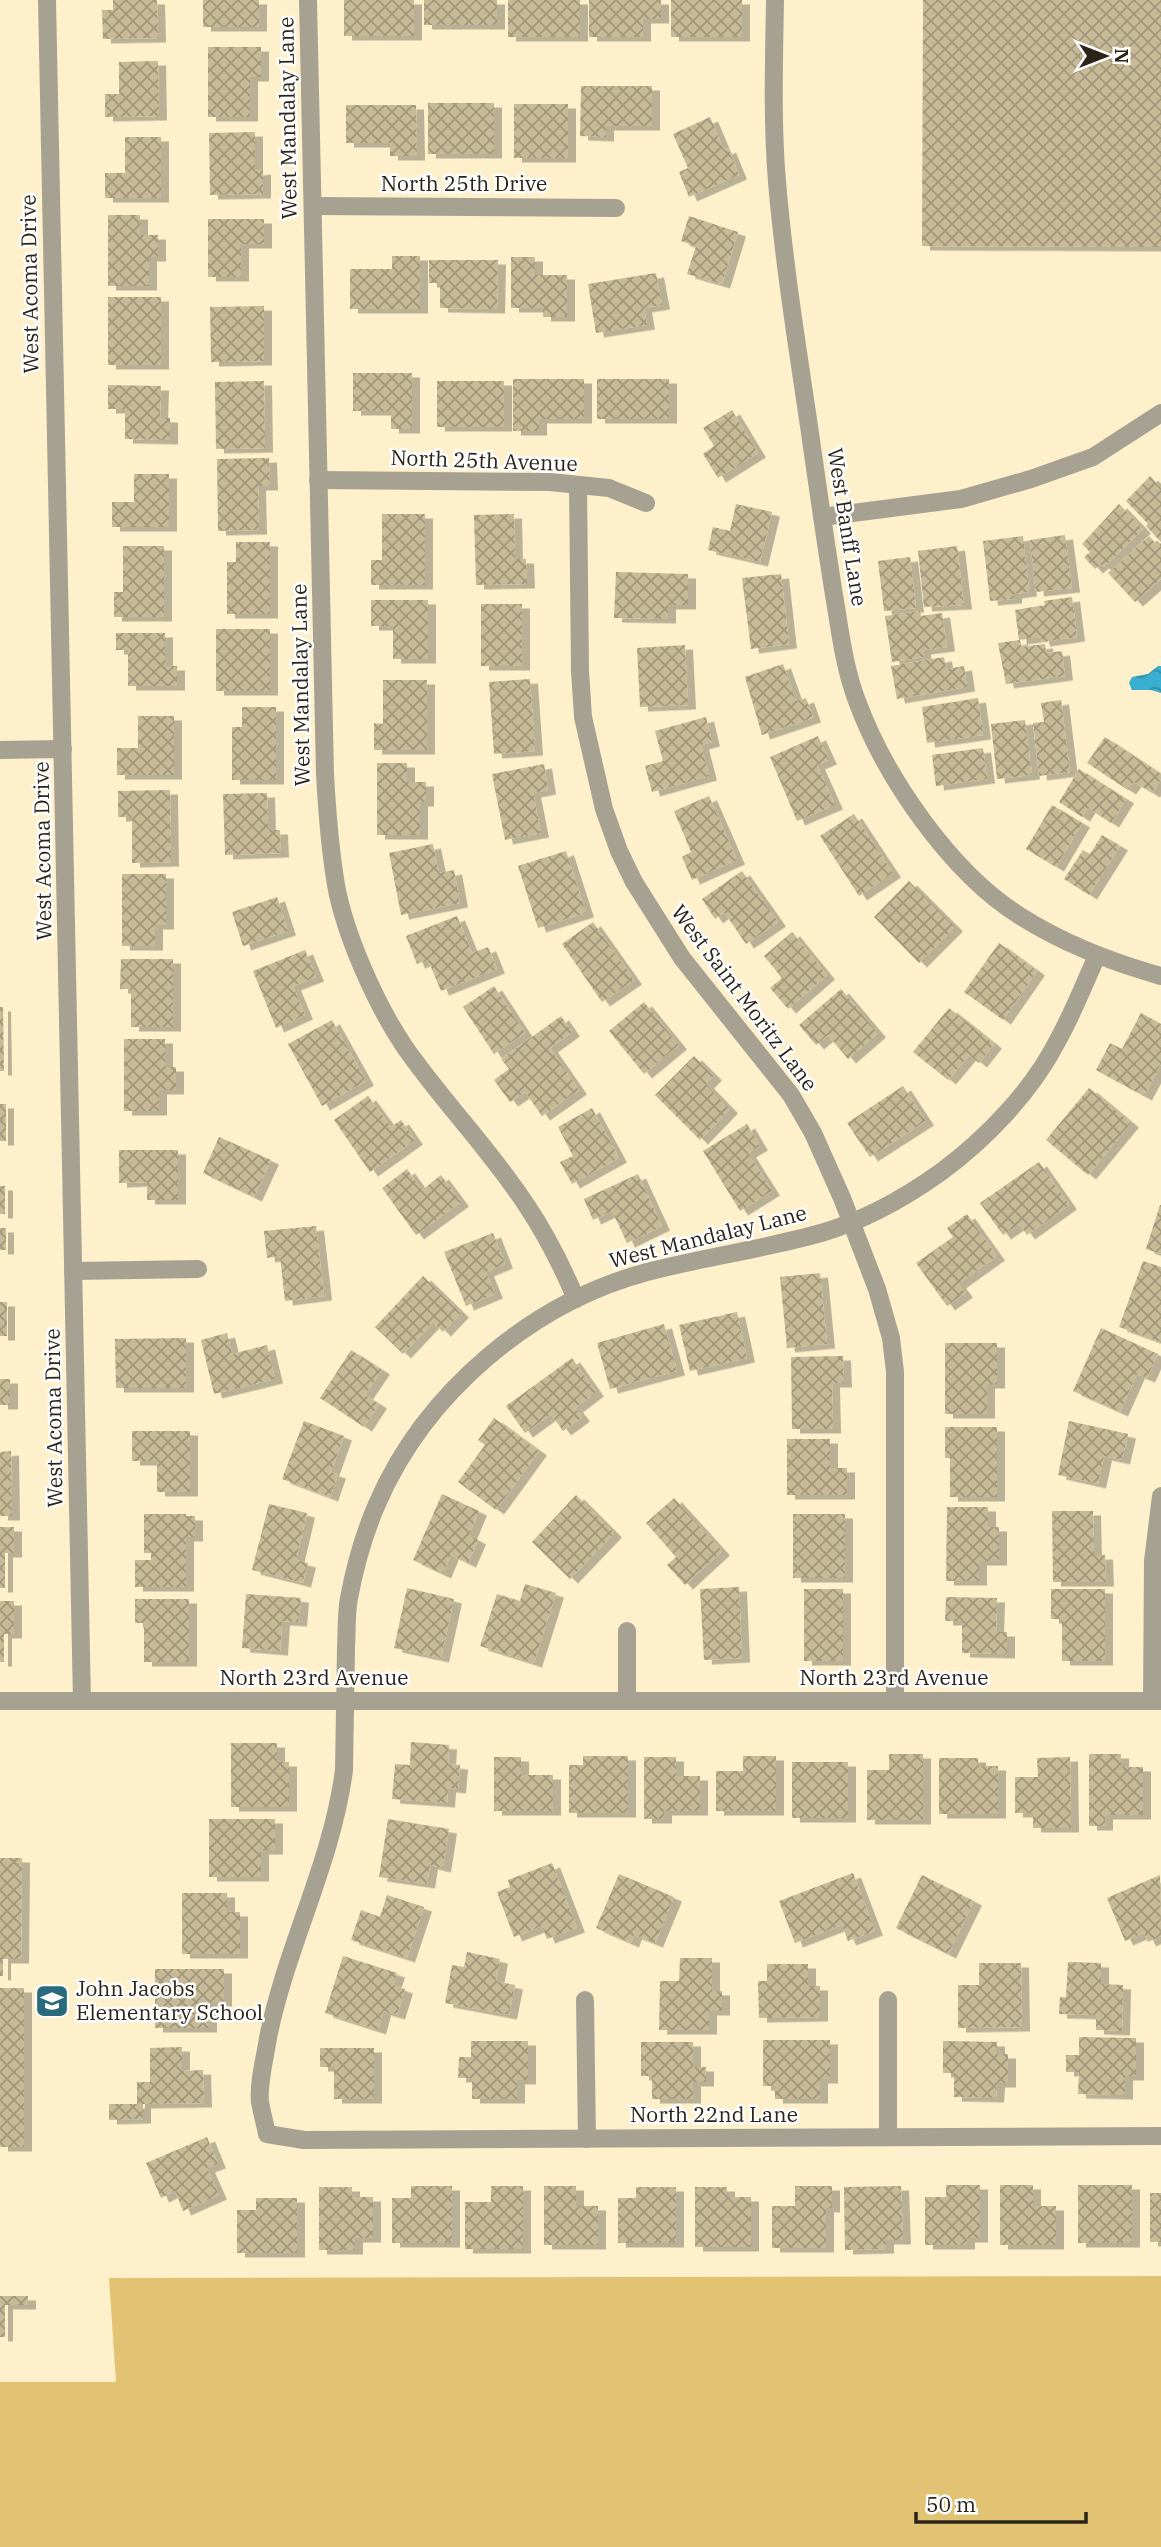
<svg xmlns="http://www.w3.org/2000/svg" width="1161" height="2547" font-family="'IBM Plex Serif',serif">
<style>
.green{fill:#e1c373}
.water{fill:url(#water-waves)}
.building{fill:url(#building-cross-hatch);filter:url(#shadow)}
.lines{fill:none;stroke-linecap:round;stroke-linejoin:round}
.minor{stroke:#a7a192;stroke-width:18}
.tertiary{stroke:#a7a192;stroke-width:18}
.labels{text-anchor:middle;stroke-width:5;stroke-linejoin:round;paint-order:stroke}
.street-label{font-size:21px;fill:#2a2518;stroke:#fff}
.poi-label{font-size:21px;fill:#2a2518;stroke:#fff;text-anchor:start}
</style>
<defs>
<pattern id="water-waves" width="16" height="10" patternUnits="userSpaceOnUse" patternTransform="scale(1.75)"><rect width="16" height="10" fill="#39aed0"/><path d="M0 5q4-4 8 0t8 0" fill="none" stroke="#308da8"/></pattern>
<pattern id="building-cross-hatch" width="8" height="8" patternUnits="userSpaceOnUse" patternTransform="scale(1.75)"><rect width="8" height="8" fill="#c7ba97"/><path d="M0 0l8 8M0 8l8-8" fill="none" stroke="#a2977a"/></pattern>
<filter id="shadow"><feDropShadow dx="8" dy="4.5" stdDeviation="0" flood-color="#0004"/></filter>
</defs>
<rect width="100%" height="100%" fill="#fdf0cb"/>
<!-- green -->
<polygon class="green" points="1161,2276 1161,2547 0,2547 0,2382 116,2382 109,2278"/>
<!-- water -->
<polygon class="water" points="1158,666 1161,666 1161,693 1151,690 1132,690 1129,683 1132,677 1148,674"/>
<!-- building -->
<g class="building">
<polygon points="113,0 157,0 158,38 103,39 102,10 113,10"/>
<rect x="203" y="0" width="56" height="27"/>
<rect x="344" y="0" width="70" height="36"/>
<rect x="424" y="0" width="73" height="25"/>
<rect x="508" y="0" width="72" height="37"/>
<polygon points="589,0 661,0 661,19 643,19 643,37 589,37"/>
<rect x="671" y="0" width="71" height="37"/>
<polygon points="923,0 1161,0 1161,247 922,246"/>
<polygon points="208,47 261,47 261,77 250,77 250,117 208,117"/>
<polygon points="158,61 159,116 105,117 105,94 119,94 119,62"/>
<polygon points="581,86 652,86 652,126 606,126 606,137 580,136"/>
<rect x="428" y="103" width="66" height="51"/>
<rect x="514" y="104" width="54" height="54"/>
<polygon points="346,105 416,105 417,156 390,156 390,143 346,143"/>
<polygon points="710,117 724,150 728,148 739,175 689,197 679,172 688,168 673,134"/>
<polygon points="255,132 255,171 263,170 263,194 210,195 209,133"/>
<polygon points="125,137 161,137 161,198 105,198 105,173 125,173"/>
<polygon points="108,215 140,215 140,235 158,235 158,257 149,257 149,286 108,286"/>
<polygon points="689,216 738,232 722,284 687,274 696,246 681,241"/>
<polygon points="208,219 264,219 264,244 241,244 241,277 208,277"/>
<polygon points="392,256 420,256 420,309 350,309 350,269 392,269"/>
<polygon points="511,257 535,257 535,275 567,275 567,317 543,317 543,308 511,308"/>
<polygon points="429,260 498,260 497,309 440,308 440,283 429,283"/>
<polygon points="656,273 662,305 644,308 647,325 596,333 588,284"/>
<rect x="108" y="297" width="53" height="68"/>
<polygon points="264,306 264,361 211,362 210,307"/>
<polygon points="353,373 412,373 412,429 391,429 391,411 353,411"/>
<polygon points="513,379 584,379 584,419 539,419 539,431 513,431"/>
<rect x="597" y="379" width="72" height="40"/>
<polygon points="264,381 265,448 216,449 215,382"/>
<rect x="437" y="381" width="67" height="46"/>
<polygon points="108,385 161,386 160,418 170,418 170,440 125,439 125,409 108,409"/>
<polygon points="732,410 758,453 718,478 703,454 714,446 703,428"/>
<polygon points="269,458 270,486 258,486 259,530 218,531 217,459"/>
<polygon points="134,474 169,474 169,527 112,527 112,502 134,502"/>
<polygon points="1150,476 1161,488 1161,542 1146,526 1148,524 1126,501"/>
<polygon points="736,504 772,512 760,562 708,550 713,527 730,531"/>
<polygon points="1119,504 1143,529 1104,567 1101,564 1095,569 1084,557 1090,552 1082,544"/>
<polygon points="382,514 425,514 425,585 371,585 371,560 382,560"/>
<polygon points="514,514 515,559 526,559 527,584 476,585 474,515"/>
<polygon points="1065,535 1072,588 1036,592 1030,540"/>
<polygon points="1023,536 1029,592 1014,594 1014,599 990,601 983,541"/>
<polygon points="1149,536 1158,546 1161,543 1161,579 1135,602 1108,573"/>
<polygon points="236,542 270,542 270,614 227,614 227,562 236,562"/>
<polygon points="123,546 164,546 164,617 114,617 114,592 123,592"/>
<polygon points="957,546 964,605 924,607 918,551"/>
<polygon points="910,557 916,608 884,611 878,561"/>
<polygon points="616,572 688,574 688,605 668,605 668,619 614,618"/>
<polygon points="781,574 789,644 751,649 742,578"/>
<polygon points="1072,597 1077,637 1042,642 1041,637 1019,640 1015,610 1045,605 1044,601"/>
<polygon points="371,600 428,600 428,659 393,659 393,626 371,626"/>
<rect x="481" y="604" width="41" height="62"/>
<polygon points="920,611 921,616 942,613 947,647 923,650 924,657 892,662 885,616"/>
<rect x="216" y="629" width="54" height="62"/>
<polygon points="116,633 165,633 165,666 177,666 177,686 128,686 128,650 116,650"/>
<polygon points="1020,640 1021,647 1045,644 1046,653 1062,651 1065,676 1006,684 998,643"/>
<polygon points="685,645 688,705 640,707 637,648"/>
<polygon points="944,657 946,669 964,666 967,687 897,699 891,666"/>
<polygon points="783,664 796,701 806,698 813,718 762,735 745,677"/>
<polygon points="530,679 535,751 494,754 489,682"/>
<polygon points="383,680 427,680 427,750 374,750 374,723 383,724"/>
<polygon points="978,698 983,735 927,743 922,707"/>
<polygon points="1061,700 1070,772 1039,776 1033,723 1044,722 1041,703"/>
<polygon points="242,707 276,707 276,780 232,780 232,727 242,727"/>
<polygon points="138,716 174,716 174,775 117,775 117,748 138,748"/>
<polygon points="706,717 712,742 701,745 709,776 652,792 645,766 663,761 655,731"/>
<polygon points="1025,720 1032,775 997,779 991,724"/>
<polygon points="818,736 829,760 817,765 835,805 797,821 770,757"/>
<polygon points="1105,737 1161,774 1161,779 1152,793 1134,782 1128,790 1087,763"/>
<polygon points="983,748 987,779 936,786 932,755"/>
<polygon points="377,763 407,763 407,782 426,782 426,802 420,802 420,835 377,835"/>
<polygon points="544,764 548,790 533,793 541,833 505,840 492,774"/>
<polygon points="1079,769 1126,799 1111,823 1088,808 1082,817 1059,802"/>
<polygon points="170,790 171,862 132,863 132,817 118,817 118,791"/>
<polygon points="267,793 268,830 280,830 281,853 225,855 223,794"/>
<polygon points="709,796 737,860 692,880 682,857 691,852 674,811"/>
<polygon points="1052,805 1082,823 1056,867 1026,849"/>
<polygon points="854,814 893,873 859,896 820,836"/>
<polygon points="1102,835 1120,846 1089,895 1064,879 1083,850 1090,854"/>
<polygon points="433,844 439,873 454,870 460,903 401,915 389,853"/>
<polygon points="566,851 586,913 538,928 518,866"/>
<polygon points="742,871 778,922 746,944 724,912 715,919 702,899"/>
<polygon points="122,874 166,874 166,925 155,925 155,946 122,946"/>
<polygon points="909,881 955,927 919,963 874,917"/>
<polygon points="277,897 288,931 243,946 232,912"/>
<polygon points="457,916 472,953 488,947 497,969 441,991 428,960 417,964 406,936"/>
<polygon points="593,922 634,980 602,1002 562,944"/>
<polygon points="792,932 827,975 788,1009 770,988 782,978 764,956"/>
<polygon points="999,943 1037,971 1003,1020 964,992"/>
<polygon points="305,950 316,977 293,986 305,1015 276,1028 253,971"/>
<polygon points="121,959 173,959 173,1027 131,1027 131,989 120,989"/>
<polygon points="494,986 525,1033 494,1054 463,1007"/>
<polygon points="841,989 878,1033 848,1059 828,1035 816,1045 799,1025"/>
<polygon points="644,1002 679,1045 644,1074 609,1031"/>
<polygon points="0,1007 3,1007 4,1071 0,1071"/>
<polygon points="949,1008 994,1044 979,1063 969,1055 948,1080 913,1052"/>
<polygon points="1141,1013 1161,1024 1161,1064 1144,1096 1096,1070 1110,1043 1122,1049"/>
<polygon points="561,1016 572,1032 550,1048 579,1090 542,1116 525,1092 510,1102 494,1080 509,1069 501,1059"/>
<polygon points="332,1020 366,1081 322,1106 288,1044"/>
<polygon points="124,1039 165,1039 165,1067 176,1067 176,1090 159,1090 159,1111 124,1111"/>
<polygon points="694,1056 714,1076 706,1084 730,1109 700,1140 655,1095"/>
<polygon points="903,1086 926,1121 870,1157 847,1123"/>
<polygon points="1089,1088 1131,1123 1088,1175 1046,1140"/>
<polygon points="368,1096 391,1127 401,1120 415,1140 370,1172 334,1120"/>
<rect x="0" y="1104" width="6" height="37"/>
<polygon points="592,1108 619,1158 572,1184 560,1162 573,1156 558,1127"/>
<polygon points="747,1124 760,1146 748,1153 772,1191 740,1211 703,1151"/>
<polygon points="219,1137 271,1160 254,1197 203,1173"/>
<polygon points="119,1150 178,1150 178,1200 147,1200 147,1182 119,1183"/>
<polygon points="1039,1162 1069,1205 1027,1235 1019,1224 1003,1235 980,1203"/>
<polygon points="407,1169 422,1190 441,1175 461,1202 416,1235 382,1188"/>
<polygon points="638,1174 662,1226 627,1243 612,1211 593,1220 584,1199"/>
<rect x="0" y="1186" width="5" height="28"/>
<polygon points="1160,1205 1161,1205 1161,1254 1146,1249"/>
<polygon points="967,1214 997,1256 958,1284 965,1293 947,1306 916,1263 953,1237 947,1228"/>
<polygon points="316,1226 324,1296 285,1301 280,1256 267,1258 264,1231"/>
<rect x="0" y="1228" width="6" height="22"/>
<polygon points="493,1233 505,1264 486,1272 495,1294 466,1306 444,1252"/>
<polygon points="1143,1261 1161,1267 1161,1342 1119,1327"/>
<polygon points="820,1273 827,1344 787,1348 780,1277"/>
<polygon points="423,1276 461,1313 443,1332 433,1322 403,1354 375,1327"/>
<rect x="0" y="1302" width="7" height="34"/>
<polygon points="737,1312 747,1358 690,1371 679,1325"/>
<polygon points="664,1324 677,1371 610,1389 597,1343"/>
<polygon points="1101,1328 1158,1354 1147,1378 1137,1374 1120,1412 1073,1391"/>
<polygon points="227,1333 232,1354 267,1345 275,1379 214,1394 201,1340"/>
<polygon points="186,1338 186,1388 116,1388 115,1339"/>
<polygon points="945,1343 997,1343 997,1384 987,1384 987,1414 945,1414"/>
<polygon points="351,1350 382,1370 365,1395 379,1404 364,1427 320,1398"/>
<polygon points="843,1356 844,1383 832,1383 833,1429 792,1429 791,1357"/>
<polygon points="572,1358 596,1392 575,1408 582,1417 563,1431 551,1414 525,1433 506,1406"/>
<rect x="0" y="1379" width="10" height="26"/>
<polygon points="494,1418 539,1451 496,1510 458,1482 485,1445 478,1440"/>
<polygon points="304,1421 344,1436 331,1472 338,1474 330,1497 282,1479"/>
<polygon points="1069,1421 1128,1434 1122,1460 1104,1456 1098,1484 1058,1475"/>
<polygon points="945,1427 997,1427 997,1497 950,1497 950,1458 945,1458"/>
<polygon points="132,1431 190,1431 190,1492 157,1492 157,1461 132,1461"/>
<polygon points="787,1439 830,1439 830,1468 847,1468 847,1495 787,1495"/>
<polygon points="11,1451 12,1516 0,1516 0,1452"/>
<polygon points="442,1494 479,1511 469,1535 478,1540 468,1563 451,1555 443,1574 413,1560"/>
<polygon points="576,1495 614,1533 570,1579 532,1542"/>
<polygon points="674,1498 722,1551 685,1585 667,1565 676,1557 646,1523"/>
<polygon points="269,1504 307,1513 296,1560 308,1563 303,1583 252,1570"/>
<polygon points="947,1507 988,1507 988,1527 999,1527 999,1561 979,1561 979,1581 946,1581"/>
<polygon points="1052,1511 1093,1511 1094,1555 1105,1555 1106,1582 1053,1582"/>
<polygon points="144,1514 186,1514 186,1516 195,1516 195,1537 186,1537 186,1587 135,1587 135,1560 151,1560 151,1553 144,1553"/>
<rect x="793" y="1514" width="52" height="64"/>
<polygon points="0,1527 14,1527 14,1553 5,1553 5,1588 0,1588"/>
<polygon points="525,1584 556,1593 534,1663 480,1646 497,1594 520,1601"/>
<polygon points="739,1587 742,1658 704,1660 700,1589"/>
<polygon points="407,1588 454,1599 441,1658 394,1648"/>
<rect x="804" y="1589" width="39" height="72"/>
<polygon points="1051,1589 1105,1589 1105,1661 1062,1661 1062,1619 1051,1619"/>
<polygon points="246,1594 301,1598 299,1622 282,1621 280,1651 242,1648"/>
<polygon points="946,1597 997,1598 996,1632 1007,1632 1007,1654 962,1653 962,1621 945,1621"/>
<polygon points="135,1599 189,1599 189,1662 144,1662 144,1623 135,1623"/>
<polygon points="0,1601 14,1601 14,1634 4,1634 4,1662 0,1662"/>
<polygon points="411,1742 449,1745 448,1764 460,1765 458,1789 448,1788 447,1803 392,1799 395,1764 410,1765"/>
<polygon points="231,1743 277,1743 277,1762 289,1762 289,1807 231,1807"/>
<polygon points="889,1754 923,1754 923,1820 867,1820 867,1770 889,1770"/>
<polygon points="1089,1754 1121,1754 1121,1767 1143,1767 1143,1815 1105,1815 1105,1826 1089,1826"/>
<polygon points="583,1756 628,1756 628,1813 569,1813 569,1765 583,1765"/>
<polygon points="743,1756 776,1756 776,1811 716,1811 716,1771 743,1771"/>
<polygon points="494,1757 521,1757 521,1775 553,1775 553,1811 494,1811"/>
<polygon points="644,1757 676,1757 676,1776 700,1776 700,1811 664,1811 664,1819 644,1819"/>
<polygon points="1070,1757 1071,1828 1033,1828 1033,1813 1015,1813 1015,1777 1038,1777 1037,1758"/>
<polygon points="939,1758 978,1758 978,1766 998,1766 998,1814 939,1814"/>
<rect x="792" y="1762" width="56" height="56"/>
<polygon points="209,1819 275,1819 275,1850 261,1850 261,1877 209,1877"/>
<polygon points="388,1819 449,1829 443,1868 430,1865 427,1884 379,1877"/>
<polygon points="0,1858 22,1858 21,1959 3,1959 3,1976 0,1976"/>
<polygon points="552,1863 577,1928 547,1939 542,1926 514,1937 497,1892 510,1887 508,1880"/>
<polygon points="853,1873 875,1931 848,1941 842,1925 795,1943 779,1901"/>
<polygon points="619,1874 674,1897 655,1943 634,1935 631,1943 596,1928"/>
<polygon points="922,1875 974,1901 948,1954 896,1928"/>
<polygon points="1160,1875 1161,1936 1148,1942 1144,1933 1125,1941 1107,1898"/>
<polygon points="182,1893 227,1893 227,1912 240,1912 240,1954 182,1954"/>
<polygon points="387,1895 424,1907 407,1958 351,1940 361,1910 380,1917"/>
<polygon points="467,1952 500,1959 496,1981 515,1985 509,2015 445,2003 452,1965 464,1967"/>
<polygon points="343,1956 397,1973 393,1985 405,1989 397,2015 383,2011 378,2030 325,2013"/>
<polygon points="680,1958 712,1958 712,1991 722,1991 722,2011 709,2011 709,2030 659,2030 660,1981 679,1981"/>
<polygon points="1068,1962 1101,1963 1101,1984 1123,1985 1122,2031 1096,2030 1096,2015 1059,2014 1060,1997 1066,1997"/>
<polygon points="979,1963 1021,1963 1022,2027 958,2028 958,1985 979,1985"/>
<polygon points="767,1964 808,1964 808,1986 820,1986 820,2017 759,2018 758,1981 767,1981"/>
<polygon points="155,1969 224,1969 224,2002 209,2002 209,2028 155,2028"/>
<rect x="0" y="1988" width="24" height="159"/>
<polygon points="1079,2037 1136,2038 1136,2076 1125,2076 1125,2095 1078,2094 1079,2072 1066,2072 1066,2055 1079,2055"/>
<polygon points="763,2040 830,2040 830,2079 820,2079 820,2099 775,2099 775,2086 763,2086"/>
<polygon points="471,2041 528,2041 528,2080 517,2080 517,2099 472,2099 472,2078 458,2078 459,2057 471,2057"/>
<polygon points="943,2041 997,2042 997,2054 1008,2054 1008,2083 997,2083 996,2098 954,2097 954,2073 943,2073"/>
<polygon points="641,2042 693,2042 693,2067 706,2067 706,2082 693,2082 693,2099 652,2099 652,2076 641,2076"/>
<polygon points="182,2047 182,2071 203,2070 204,2103 143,2104 143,2119 109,2120 109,2104 137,2104 137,2082 150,2082 150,2048"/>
<polygon points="320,2048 374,2048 374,2099 334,2099 334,2067 320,2067"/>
<polygon points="207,2137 218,2164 207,2168 219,2195 183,2211 175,2191 161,2198 146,2163"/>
<polygon points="946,2185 980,2185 980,2238 967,2238 967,2245 925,2245 925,2197 946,2197"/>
<polygon points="1000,2185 1033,2185 1033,2206 1056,2206 1056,2245 1000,2245"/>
<rect x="1078" y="2185" width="54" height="58"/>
<polygon points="411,2186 452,2186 452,2243 392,2243 392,2198 411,2198"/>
<polygon points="491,2186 523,2186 523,2249 465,2249 465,2202 491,2202"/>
<polygon points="544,2186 576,2186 576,2206 598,2206 598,2245 544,2245"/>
<polygon points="795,2186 832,2186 832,2208 826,2208 826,2248 772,2248 772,2206 795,2206"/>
<polygon points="901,2186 903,2240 886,2240 886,2249 845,2250 844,2187"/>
<polygon points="319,2187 352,2187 352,2197 373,2197 373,2238 355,2238 355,2250 319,2250"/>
<polygon points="636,2187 676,2187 676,2243 618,2243 618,2198 636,2198"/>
<polygon points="695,2187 727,2187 727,2197 751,2197 751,2247 695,2247"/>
<rect x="1150" y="2193" width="11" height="49"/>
<polygon points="256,2198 297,2198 297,2253 237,2253 237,2210 256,2210"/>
<polygon points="0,2296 28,2296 28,2305 5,2305 5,2337 0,2337"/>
</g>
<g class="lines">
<!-- minor -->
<g class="minor">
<polyline points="47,0 82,1701"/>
<path d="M 308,0 L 325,774 C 327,811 330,849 336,885 C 345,935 376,1004 404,1046 C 442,1101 490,1149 527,1206 C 547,1236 562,1266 576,1299"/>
<path d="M 775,0 C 774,61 772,122 777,182 C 784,264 797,345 809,426 C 817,482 825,539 834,595 C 840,630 844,667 857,701 C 885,777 950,872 1020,916 C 1064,944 1111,962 1161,976"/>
<polyline points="313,206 616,208"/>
<polyline points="318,480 550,482 609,488 646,503"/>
<polyline points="578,485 580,671 583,717 604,809 619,851 634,882 682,958 791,1095 813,1133 842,1198 877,1289 891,1338 895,1372 895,1701"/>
<polyline points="0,750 63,749"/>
<path d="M 1097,956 C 1084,984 1073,1013 1058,1040 C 1032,1091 987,1138 941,1172 C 906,1197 863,1221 821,1233 C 764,1249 705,1257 647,1272 C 531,1303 425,1393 377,1504 C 364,1534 355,1566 349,1598 C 346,1614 347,1631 346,1647 C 345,1688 345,1729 344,1770 C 332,1863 286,1947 268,2038 C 265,2058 258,2083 260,2102 C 262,2113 265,2124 267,2134 L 304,2140 L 1161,2136"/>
<polyline points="73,1271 198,1269"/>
<polyline points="627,1631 627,1701"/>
<polyline points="1152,1701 1153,1561 1161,1496"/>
<polyline points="585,2000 587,2139"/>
<polyline points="888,2000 888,2137"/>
</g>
<!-- tertiary -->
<g class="tertiary">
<polyline points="822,517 961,499 1031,479 1093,457 1161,413"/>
<polyline points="0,1701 1161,1701"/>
</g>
</g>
<!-- icons -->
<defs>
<g id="school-square" transform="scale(1.75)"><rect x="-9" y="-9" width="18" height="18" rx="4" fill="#296a7d" stroke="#fff"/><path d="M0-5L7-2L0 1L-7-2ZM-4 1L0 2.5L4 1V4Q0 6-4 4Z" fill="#fff"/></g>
</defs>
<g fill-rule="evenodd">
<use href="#school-square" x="52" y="2001"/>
</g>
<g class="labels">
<!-- street labels -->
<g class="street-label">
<text transform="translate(288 118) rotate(-91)" y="7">West Mandalay Lane</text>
<text x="464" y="191">North 25th Drive</text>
<text transform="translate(30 284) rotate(-91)" y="7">West Acoma Drive</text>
<text transform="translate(484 461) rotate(2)" y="7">North 25th Avenue</text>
<text transform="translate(847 527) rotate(81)" y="7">West Banff Lane</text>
<text transform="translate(301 685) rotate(-91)" y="7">West Mandalay Lane</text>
<text transform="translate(43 851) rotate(-91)" y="7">West Acoma Drive</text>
<text transform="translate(744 998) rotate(53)" y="7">West Saint Moritz Lane</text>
<text transform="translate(708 1237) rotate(-14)" y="7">West Mandalay Lane</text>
<text transform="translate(54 1418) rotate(-91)" y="7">West Acoma Drive</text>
<text x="314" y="1685">North 23rd Avenue</text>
<text x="894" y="1685">North 23rd Avenue</text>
<text x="714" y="2122">North 22nd Lane</text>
</g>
<!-- poi labels -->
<g class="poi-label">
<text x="76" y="1996">John Jacobs<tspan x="76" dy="24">Elementary School</tspan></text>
</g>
</g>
<!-- north arrow -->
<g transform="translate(1105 56) rotate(90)" stroke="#ffffff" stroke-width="5" paint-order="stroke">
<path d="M0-5L12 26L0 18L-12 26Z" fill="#2a2518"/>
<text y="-10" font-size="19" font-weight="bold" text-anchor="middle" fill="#2a2518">N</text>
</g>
<!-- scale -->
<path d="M916 2512v10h170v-10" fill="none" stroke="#2a2518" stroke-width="3.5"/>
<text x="926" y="2512" font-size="21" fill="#2a2518" stroke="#ffffff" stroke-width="5" paint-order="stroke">50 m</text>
</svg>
